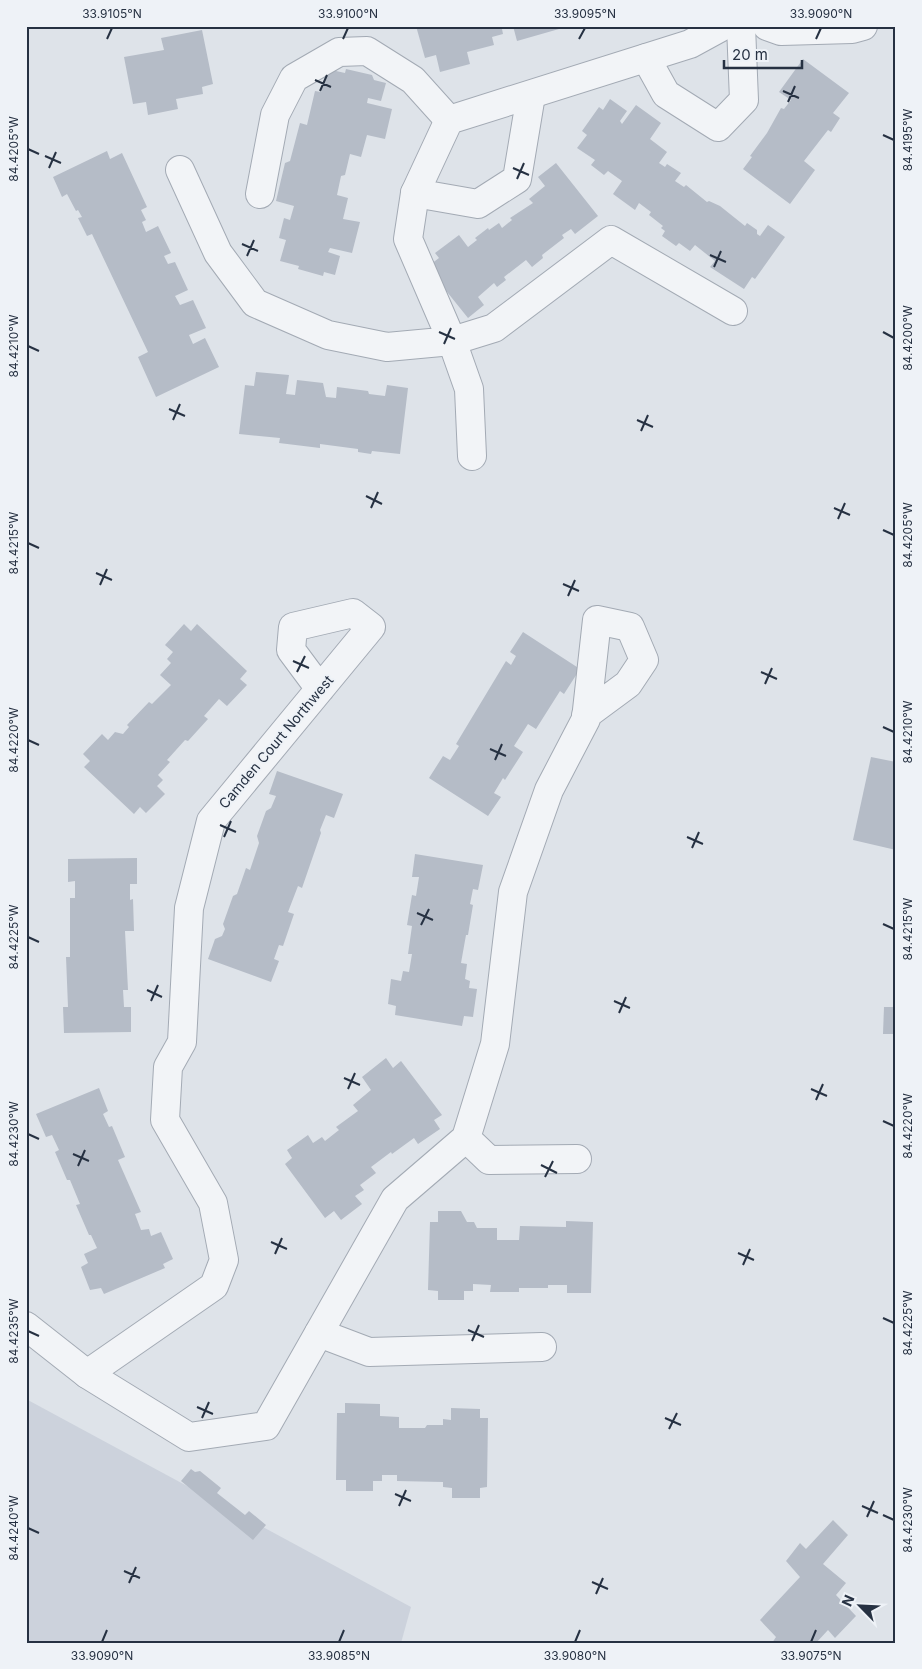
<svg xmlns="http://www.w3.org/2000/svg" width="922" height="1669" font-family="Inter,sans-serif">
<style>
.built{fill:#ccd2dc}
.building{fill:#b5bcc7}
.lines{fill:none;stroke-linecap:round;stroke-linejoin:round}
.minor-casing{stroke:#a3aab4;stroke-width:30}
.minor{stroke:#f2f4f7;stroke-width:28}
.ticks{fill:none;stroke:#263142;stroke-width:2}
.labels{text-anchor:middle;stroke-width:4;stroke-linejoin:round;paint-order:stroke}
.street-label{font-size:14px;fill:#263142;stroke:#eef2f7}
.neatline{fill:none;stroke:#263142;stroke-width:2}
.ticks-label{font-size:12px;text-anchor:middle;fill:#263142}
</style>
<rect width="100%" height="100%" fill="#dee3e9"/>
<!-- built -->
<polygon class="built" points="26,1399 411,1607 401,1643 26,1643"/>
<!-- building -->
<g class="building">
<polygon points="416,26 510,26 511,27 502,29 503,34 492,37 494,45 467,52 470,64 440,72 436,55 425,58"/>
<polygon points="513,26 566,26 566,27 517,41"/>
<polygon points="202,30 213,84 202,87 203,94 176,99 178,109 148,115 146,102 133,104 124,57 164,50 161,38"/>
<polygon points="803,59 849,93 833,113 840,118 831,132 828,130 804,161 815,170 790,204 743,169 752,157 750,156 767,133 781,108 784,109 791,100 779,92"/>
<polygon points="327,69 345,73 346,69 372,75 374,80 386,83 381,101 368,98 367,103 392,109 385,139 367,135 361,157 350,154 345,175 341,176 337,195 348,198 343,219 360,222 352,253 330,248 328,252 340,256 335,275 324,272 323,276 298,269 299,266 280,261 286,240 279,238 284,218 290,220 294,206 276,201 285,163 290,161 300,123 307,125 315,91 321,92"/>
<polygon points="610,99 627,111 620,121 622,124 636,105 661,123 650,139 667,152 659,163 665,167 667,164 681,173 675,181 684,187 686,185 707,202 709,201 720,206 745,226 747,223 757,230 757,234 760,236 768,225 785,237 755,279 752,277 744,289 710,267 715,261 695,245 690,251 679,243 676,246 662,236 665,231 661,228 663,226 649,215 651,212 639,203 635,210 613,194 622,181 608,171 604,175 591,165 595,160 577,148 587,135 582,131 599,107 603,110"/>
<polygon points="107,151 110,159 122,153 147,207 141,210 146,220 142,222 146,232 158,226 171,253 164,256 168,264 175,262 188,290 175,296 180,305 193,300 206,328 189,335 193,344 205,338 219,367 156,397 138,357 148,352 92,234 87,236 78,218 82,217 78,210 76,211 67,194 62,197 53,177"/>
<polygon points="556,163 598,216 575,234 571,229 562,235 564,238 542,255 543,258 532,267 526,260 504,277 506,280 497,287 494,283 478,297 484,305 468,318 427,267 439,258 435,253 459,235 468,247 477,240 475,238 488,228 489,230 499,223 502,228 512,220 510,218 533,203 529,199 545,186 538,177"/>
<polygon points="256,372 289,375 286,394 295,395 297,380 323,383 326,397 336,398 337,387 368,391 369,394 385,396 387,385 408,388 400,454 372,451 371,454 358,452 358,449 320,444 320,448 279,443 280,438 239,434 245,385 254,386"/>
<polygon points="184,624 191,631 197,624 247,671 240,679 247,685 227,706 219,699 204,716 208,719 188,741 185,740 167,760 170,762 158,775 163,780 157,786 165,794 146,813 140,807 134,814 84,767 90,761 83,754 102,734 108,740 115,732 123,734 129,727 127,725 149,702 152,704 171,685 160,675 171,663 167,659 173,652 165,645"/>
<polygon points="523,632 580,669 564,694 560,691 536,729 528,724 514,746 523,752 505,780 503,778 494,793 501,797 488,816 429,778 443,756 450,760 459,746 456,744 506,661 511,665 516,656 510,652"/>
<polygon points="871,757 896,762 896,850 853,840"/>
<polygon points="277,771 343,794 334,818 326,815 320,830 321,833 302,888 298,886 288,912 294,914 283,946 279,945 274,959 279,961 271,982 208,959 215,939 222,936 225,929 223,924 233,896 237,894 246,868 250,870 259,843 257,836 266,811 271,808 276,796 269,794"/>
<polygon points="415,854 483,865 478,890 473,889 470,904 473,905 468,935 466,935 461,963 467,964 465,979 470,981 469,988 477,989 473,1017 464,1016 462,1026 395,1015 396,1006 388,1004 391,979 401,981 403,971 409,972 412,954 408,954 412,926 407,925 412,895 416,896 419,877 412,877"/>
<polygon points="137,858 137,884 130,884 130,900 133,899 134,931 125,931 128,990 123,990 124,1007 131,1007 131,1032 64,1033 63,1007 68,1007 66,957 70,957 70,898 75,898 75,881 68,882 68,859"/>
<polygon points="884,1007 896,1007 896,1034 883,1034"/>
<polygon points="386,1058 393,1068 401,1061 442,1115 434,1120 440,1129 418,1144 414,1138 392,1154 391,1152 371,1167 376,1173 360,1185 364,1190 355,1196 362,1204 341,1220 334,1211 325,1218 285,1164 292,1158 287,1150 308,1135 313,1143 322,1137 325,1141 339,1130 336,1127 358,1111 353,1105 371,1090 362,1077"/>
<polygon points="99,1088 108,1111 103,1114 109,1127 112,1126 125,1157 118,1160 141,1212 135,1214 141,1230 149,1229 151,1236 161,1232 173,1259 163,1264 165,1268 104,1294 101,1288 90,1290 81,1267 88,1263 84,1254 97,1248 91,1235 89,1235 76,1205 80,1204 70,1180 67,1180 55,1152 59,1150 52,1135 46,1137 36,1114"/>
<polygon points="438,1211 461,1211 467,1222 474,1222 477,1228 497,1228 497,1240 519,1240 520,1226 566,1227 566,1221 593,1222 591,1293 567,1293 567,1285 548,1285 548,1288 519,1288 519,1292 490,1292 491,1285 473,1284 473,1291 464,1291 464,1300 438,1300 438,1291 428,1290 430,1222 438,1222"/>
<polygon points="345,1403 380,1404 380,1416 399,1417 399,1428 425,1428 427,1425 443,1425 443,1419 451,1420 451,1408 480,1409 480,1418 488,1418 487,1487 480,1488 480,1498 452,1498 452,1488 443,1487 443,1482 397,1481 397,1475 382,1475 382,1481 373,1481 373,1491 346,1491 346,1480 336,1480 337,1413 345,1413"/>
<polygon points="191,1469 195,1472 200,1471 221,1488 217,1493 245,1515 249,1511 266,1525 253,1540 181,1481"/>
<polygon points="833,1520 848,1535 823,1564 846,1583 836,1595 856,1616 835,1638 828,1630 816,1643 772,1643 776,1637 760,1620 800,1577 786,1561 800,1543 806,1549"/>
</g>
<g class="lines">
<!-- minor casing -->
<g class="minor-casing">
<g id="minor">
<polyline points="767,26 781,31 852,29 863,26"/>
<polyline points="646,58 666,94 718,127 744,100 741,26"/>
<polyline points="180,170 218,253 255,303 328,335 387,347 452,341 408,239 415,193 449,120 690,44 723,26"/>
<polyline points="415,193 478,204 517,179 531,95"/>
<polyline points="260,194 275,115 294,78 339,52 367,51 413,80 449,120"/>
<polyline points="472,456 469,389 452,341 494,328 611,240 733,311"/>
<polyline points="466,1138 489,1160 577,1159"/>
<polyline points="26,1326 87,1374 189,1437 266,1426 395,1199 466,1138 495,1044 513,892 549,790 586,719 597,620 630,627 644,660 628,684 586,715"/>
<polyline points="319,1333 369,1352 542,1347"/>
<polyline points="87,1374 214,1286 224,1260 213,1203 165,1120 168,1067 182,1042 189,908 211,821 371,627 353,613 293,627 291,650 320,689"/>
</g>
</g>
<!-- minor -->
<use href="#minor" class="minor"/>
</g>
<!-- ticks -->
<path class="ticks" d="M 107,39 L 112,28M 343,39 L 348,28M 579,39 L 585,28M 816,39 L 821,28M 315,80 L 331,87M 320,91 L 327,75M 783,91 L 799,98M 788,102 L 795,86M 883,135 L 894,140M 28,149 L 39,154M 45,156 L 61,163M 49,168 L 56,152M 513,168 L 529,175M 517,179 L 524,163M 242,244 L 258,251M 710,255 L 726,262M 247,256 L 254,240M 714,267 L 721,251M 439,332 L 455,339M 883,332 L 894,338M 444,344 L 451,328M 28,346 L 39,351M 169,409 L 185,416M 173,420 L 180,404M 637,420 L 653,427M 641,431 L 648,415M 366,496 L 382,504M 371,508 L 378,492M 834,508 L 850,515M 838,519 L 845,503M 883,530 L 894,535M 28,543 L 39,548M 96,573 L 112,580M 563,584 L 579,591M 100,585 L 107,569M 568,596 L 575,580M 293,661 L 309,668M 297,672 L 305,656M 761,672 L 777,679M 765,684 L 772,668M 883,727 L 894,732M 28,740 L 39,745M 490,749 L 506,756M 495,760 L 502,744M 220,825 L 236,832M 224,837 L 231,821M 687,837 L 703,844M 692,848 L 699,832M 417,913 L 433,920M 883,924 L 894,929M 421,925 L 429,909M 28,937 L 39,942M 147,990 L 162,997M 151,1001 L 158,985M 614,1001 L 630,1008M 619,1013 L 626,997M 344,1078 L 360,1085M 348,1089 L 355,1073M 811,1089 L 827,1096M 816,1100 L 823,1084M 883,1121 L 894,1126M 28,1134 L 39,1139M 73,1154 L 89,1161M 541,1165 L 557,1173M 78,1166 L 85,1150M 545,1177 L 553,1161M 271,1242 L 287,1249M 738,1253 L 754,1260M 275,1254 L 282,1238M 743,1265 L 750,1249M 883,1318 L 894,1323M 468,1330 L 484,1337M 28,1331 L 39,1336M 472,1341 L 479,1325M 197,1407 L 213,1414M 202,1418 L 209,1402M 665,1418 L 681,1425M 669,1429 L 677,1413M 395,1494 L 411,1501M 399,1506 L 406,1490M 862,1506 L 878,1513M 883,1515 L 894,1520M 867,1517 L 874,1501M 28,1528 L 39,1533M 124,1571 L 140,1578M 592,1582 L 608,1589M 129,1583 L 136,1567M 596,1594 L 603,1578M 102,1642 L 107,1630M 339,1642 L 344,1630M 575,1642 L 580,1630M 811,1642 L 816,1630"/>
<g class="labels">
<!-- street labels -->
<g class="street-label">
<text transform="translate(276 742) rotate(-50)" y="5">Camden Court Northwest</text>
</g>
</g>
<!-- border -->
<rect width="922" height="1669" fill="none" stroke="#eef2f7" stroke-width="55"/>
<!-- north arrow -->
<g transform="translate(860 1606) rotate(294)" stroke="#eef2f7" stroke-width="4" paint-order="stroke">
<path d="M0-4L9 19L0 12L-9 19Z" fill="#263142"/>
<text y="-8" font-size="14" font-weight="bold" text-anchor="middle" fill="#263142">N</text>
</g>
<!-- scale -->
<path d="M724 60v8h78v-8" fill="none" stroke="#263142" stroke-width="2.5"/>
<text x="732" y="60" font-size="15" fill="#263142" stroke="#eef2f7" stroke-width="4" paint-order="stroke">20 m</text>
<rect x="28" y="28" width="866" height="1614" class="neatline"/>
<g class="ticks-label">
<text x="112" y="18">33.9105°N</text>
<text x="348" y="18">33.9100°N</text>
<text x="585" y="18">33.9095°N</text>
<text x="821" y="18">33.9090°N</text>
<text transform="translate(908 140) rotate(-90)" y="4">84.4195°W</text>
<text transform="translate(14 149) rotate(-90)" y="4">84.4205°W</text>
<text transform="translate(908 338) rotate(-90)" y="4">84.4200°W</text>
<text transform="translate(14 346) rotate(-90)" y="4">84.4210°W</text>
<text transform="translate(908 535) rotate(-90)" y="4">84.4205°W</text>
<text transform="translate(14 543) rotate(-90)" y="4">84.4215°W</text>
<text transform="translate(908 732) rotate(-90)" y="4">84.4210°W</text>
<text transform="translate(14 740) rotate(-90)" y="4">84.4220°W</text>
<text transform="translate(908 929) rotate(-90)" y="4">84.4215°W</text>
<text transform="translate(14 937) rotate(-90)" y="4">84.4225°W</text>
<text transform="translate(908 1126) rotate(-90)" y="4">84.4220°W</text>
<text transform="translate(14 1134) rotate(-90)" y="4">84.4230°W</text>
<text transform="translate(908 1323) rotate(-90)" y="4">84.4225°W</text>
<text transform="translate(14 1331) rotate(-90)" y="4">84.4235°W</text>
<text transform="translate(908 1520) rotate(-90)" y="4">84.4230°W</text>
<text transform="translate(14 1528) rotate(-90)" y="4">84.4240°W</text>
<text x="102" y="1660">33.9090°N</text>
<text x="339" y="1660">33.9085°N</text>
<text x="575" y="1660">33.9080°N</text>
<text x="811" y="1660">33.9075°N</text>
</g>
</svg>
